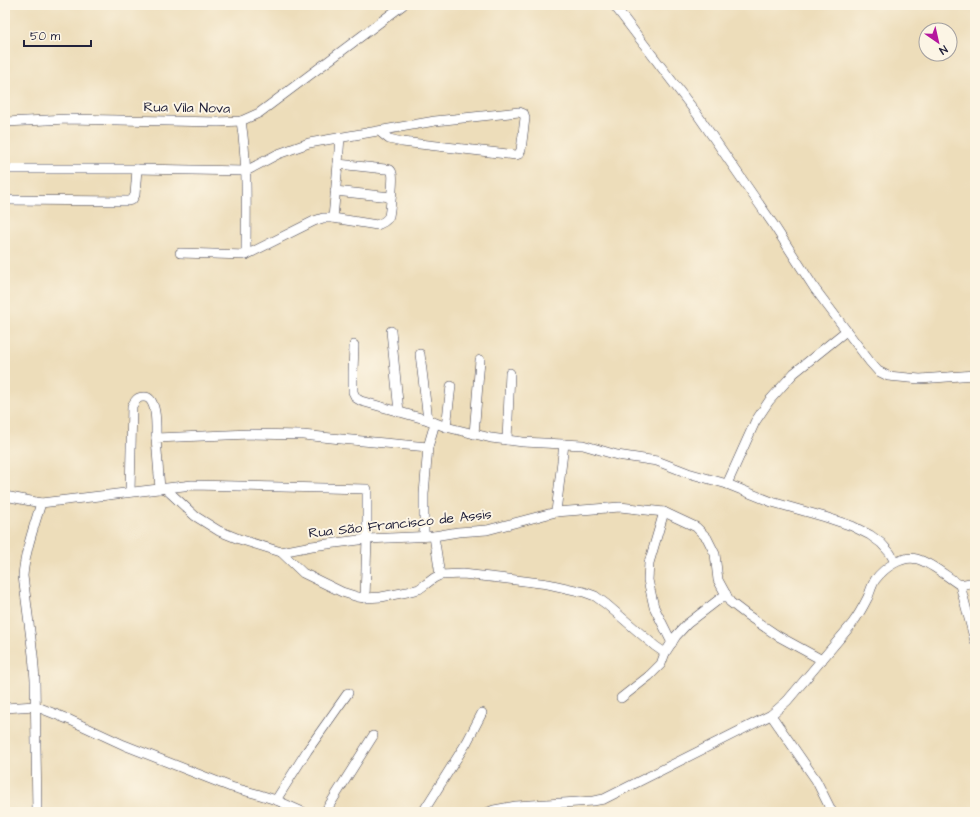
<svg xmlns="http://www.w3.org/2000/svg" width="980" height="817" font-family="'Architects Daughter',sans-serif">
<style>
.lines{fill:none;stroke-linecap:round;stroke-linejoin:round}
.minor-casing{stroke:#403e4e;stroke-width:10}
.minor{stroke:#fff;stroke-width:9}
.labels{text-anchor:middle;stroke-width:4;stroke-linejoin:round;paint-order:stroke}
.street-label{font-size:14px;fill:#22223b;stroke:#fcf5e5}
</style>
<rect width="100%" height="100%" fill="#fcf5e5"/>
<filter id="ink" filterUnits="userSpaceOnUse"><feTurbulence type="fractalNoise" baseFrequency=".025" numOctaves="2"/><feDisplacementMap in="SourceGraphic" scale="8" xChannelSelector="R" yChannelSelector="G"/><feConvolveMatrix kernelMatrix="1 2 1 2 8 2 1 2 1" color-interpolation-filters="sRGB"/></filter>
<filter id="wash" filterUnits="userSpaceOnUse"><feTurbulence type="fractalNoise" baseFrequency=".012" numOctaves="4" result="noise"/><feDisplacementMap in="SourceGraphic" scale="16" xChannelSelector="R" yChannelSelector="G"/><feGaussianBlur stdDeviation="0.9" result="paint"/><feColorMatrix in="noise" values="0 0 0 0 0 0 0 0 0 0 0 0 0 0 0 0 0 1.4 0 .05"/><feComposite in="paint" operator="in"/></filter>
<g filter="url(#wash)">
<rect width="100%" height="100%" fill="#edddba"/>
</g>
<g filter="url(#ink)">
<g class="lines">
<!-- minor casing -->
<g class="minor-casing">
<g id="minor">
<polyline points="614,5 697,114 773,224 815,289 870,362 878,371 888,376 920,379 975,375"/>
<polyline points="5,122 68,119 218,122 241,121 259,113 403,5"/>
<polyline points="5,169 137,169 246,171 278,154 309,143 435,121 519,112 524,114 525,118 521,150 519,154 516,155 402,142 389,139 379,131"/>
<polyline points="335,191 391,197"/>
<polyline points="5,200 128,201 132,200 135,195 137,169"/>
<polyline points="333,218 338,164"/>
<path d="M 180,253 L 246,255 C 246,210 248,165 241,121"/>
<path d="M 246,255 L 314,221 L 323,218 L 333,218 L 377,225 C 382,223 387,221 389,216 C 390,211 394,177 392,173 C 391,169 389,169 385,169 L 338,164 L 340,137"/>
<polyline points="391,331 399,412"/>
<polyline points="354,345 353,372 353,392 356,398 361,401 428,420 446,427 491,438 523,442 583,445 617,455 657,461 688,473 727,484 772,502 825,517 852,526 870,535 881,543 890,553 895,562"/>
<polyline points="420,354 428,420"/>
<polyline points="446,427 451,386"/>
<polyline points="474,434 480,360"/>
<polyline points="507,440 510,373"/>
<polyline points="727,484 755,422 769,401 794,373 846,331"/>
<polyline points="160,489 156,438 250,434 303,435 341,439 428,447"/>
<polyline points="166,489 195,516 219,531 239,539 281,552 312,546 367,539 434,536 458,532 487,530 556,512 620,507 664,512 696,527 707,538 715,554 718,580 730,602 747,615 778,636 822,660"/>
<path d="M 130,492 L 132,406 C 135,401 137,397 143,397 C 158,395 156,428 156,438"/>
<polyline points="5,496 41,503 192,485 367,489 367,539 365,598"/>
<polyline points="556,512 564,444"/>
<polyline points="664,512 649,563 648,580 654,607 672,643"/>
<polyline points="424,536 424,494 428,447 435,423"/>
<polyline points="434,536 440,575"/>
<polyline points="281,552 303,573 342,592 358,597 365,598 381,597 407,592 419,589 426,584 434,578 440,575 463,574 508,579 548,584 584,592 595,596 606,604 655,646 665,653 676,636 687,624 726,594"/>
<polyline points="960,585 975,641"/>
<polyline points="621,698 649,676 661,664 665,653"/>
<polyline points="5,708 35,706 70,720 124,745 231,787 257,794 276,800 303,812"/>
<polyline points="771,715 816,780 832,812"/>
<polyline points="276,800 307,751 348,693"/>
<path d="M 37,812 L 35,680 L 33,655 L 23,576 C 25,551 34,527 41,503"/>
<polyline points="325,812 373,736"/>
<polyline points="423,812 467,742 482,713"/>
<path d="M 489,812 L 494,810 L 516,806 L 593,801 L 604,799 L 771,715 L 787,701 L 852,624 C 858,616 863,607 868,597 C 870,592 872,585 875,580 C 884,568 902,555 917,559 C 932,563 947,577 960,585 L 975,582"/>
</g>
</g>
<!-- minor -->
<use href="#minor" class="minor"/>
</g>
</g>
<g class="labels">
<!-- street labels -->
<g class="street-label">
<text transform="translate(187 107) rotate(1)" y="5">Rua Vila Nova</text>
<text transform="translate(400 523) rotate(-6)" y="5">Rua São Francisco de Assis</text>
</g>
</g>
<!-- margin -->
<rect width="980" height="817" fill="none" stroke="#fcf5e5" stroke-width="20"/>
<!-- north arrow -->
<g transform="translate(938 42) rotate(146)"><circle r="19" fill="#fcf5e5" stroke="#a5a1a1"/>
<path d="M0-3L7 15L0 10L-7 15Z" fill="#b5179e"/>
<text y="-6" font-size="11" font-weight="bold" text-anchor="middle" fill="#22223b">N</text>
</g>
<!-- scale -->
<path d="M24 40v6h67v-6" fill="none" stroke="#22223b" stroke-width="2"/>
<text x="30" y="40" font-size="12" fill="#22223b" stroke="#fcf5e5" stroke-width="3" paint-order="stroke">50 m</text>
</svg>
